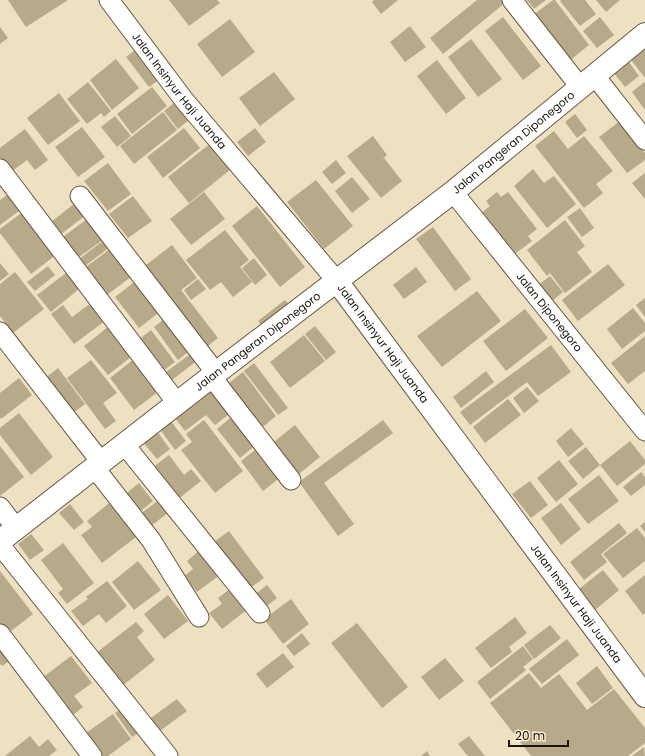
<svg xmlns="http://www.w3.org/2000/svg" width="645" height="756" font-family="Poppins,sans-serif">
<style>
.building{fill:#b7a989}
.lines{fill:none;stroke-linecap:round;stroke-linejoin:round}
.street-casing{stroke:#655a40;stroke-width:21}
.secondary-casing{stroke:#655a40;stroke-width:24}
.street{stroke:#fff;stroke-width:19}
.secondary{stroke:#fff;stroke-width:22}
.labels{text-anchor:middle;stroke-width:3;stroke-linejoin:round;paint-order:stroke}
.street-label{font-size:11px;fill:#19150a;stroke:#fceed0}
</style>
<rect width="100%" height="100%" fill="#eee1c3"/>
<!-- building -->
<g class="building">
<polygon points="8,0 68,0 26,27"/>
<polygon points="169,0 217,0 220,3 189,26"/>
<polygon points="374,0 398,0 381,14 372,2"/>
<polygon points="477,0 505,0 506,2 443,54 430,38"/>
<polygon points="527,0 546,0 534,9"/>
<polygon points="553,0 555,0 589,45 568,62 532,16"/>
<polygon points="562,0 585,0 596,14 580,26 560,1"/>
<polygon points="596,0 620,0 606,12"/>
<polygon points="503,17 541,66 523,80 485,31"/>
<polygon points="600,17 614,35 597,48 583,31"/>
<polygon points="230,19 255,52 222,77 197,44"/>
<polygon points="410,26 426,47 405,62 390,42"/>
<polygon points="0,27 8,38 0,44"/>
<polygon points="471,39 502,79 478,97 448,57"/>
<polygon points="642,45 645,50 645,78 628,56"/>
<polygon points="138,48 161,78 149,87 126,57"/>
<polygon points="116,59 139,88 112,110 90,80"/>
<polygon points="437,60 466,98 446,114 417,76"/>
<polygon points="629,62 639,76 625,87 614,73"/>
<polygon points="274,72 295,99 260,126 239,98"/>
<polygon points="88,82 111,111 104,117 101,113 87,124 67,99"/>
<polygon points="644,82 645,83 645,110 632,92"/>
<polygon points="152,87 167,106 132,134 117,114"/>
<polygon points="59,93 80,121 48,145 27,118"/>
<polygon points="175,102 189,120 178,129 164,111"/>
<polygon points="163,112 177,130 134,164 120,146"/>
<polygon points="575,114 587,130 577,138 565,122"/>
<polygon points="115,116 131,136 117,147 101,127"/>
<polygon points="620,121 645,153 645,160 627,173 599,137"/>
<polygon points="82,127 105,157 78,177 55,147"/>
<polygon points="184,128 200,148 163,178 147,157"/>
<polygon points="255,128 266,142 248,156 237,142"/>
<polygon points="25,129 48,160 35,170 27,160 11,172 0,158 0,148"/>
<polygon points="554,131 568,149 584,136 613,171 596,184 603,193 584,208 535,146"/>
<polygon points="373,136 387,155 380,161 384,158 402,181 381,198 347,156"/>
<polygon points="211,143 231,169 189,203 168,177"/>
<polygon points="336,160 346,173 332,184 322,172"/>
<polygon points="108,163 131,194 108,211 84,181"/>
<polygon points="533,169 544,183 554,176 576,204 547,228 514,186"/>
<polygon points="645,173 645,199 632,183"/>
<polygon points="352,177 370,199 352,213 335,191"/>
<polygon points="316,180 353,226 324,249 287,202"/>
<polygon points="204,192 225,219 191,245 170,219"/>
<polygon points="497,192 501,197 508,192 537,229 528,236 532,241 512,256 480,214 490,206 486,201"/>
<polygon points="7,195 19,211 0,225 0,200"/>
<polygon points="133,196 152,221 128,238 109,214"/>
<polygon points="79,200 89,213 61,234 51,222"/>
<polygon points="257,206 305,267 280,287 232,226"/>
<polygon points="580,208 594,228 582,237 567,217"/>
<polygon points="24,211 57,254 31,274 0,233 0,229"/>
<polygon points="91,216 107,237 79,257 63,237"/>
<polygon points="565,220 585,246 577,252 592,272 565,293 550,273 547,276 527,250"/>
<polygon points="433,227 471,279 455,291 416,239"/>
<polygon points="225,230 249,260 240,267 252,282 233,297 221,282 210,290 186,260"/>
<polygon points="108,237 114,244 85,266 79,259"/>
<polygon points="115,245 136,273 107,295 86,267"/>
<polygon points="172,245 197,278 181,290 218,338 204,349 142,268"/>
<polygon points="254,258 267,275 255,285 242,268"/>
<polygon points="0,263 9,274 0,281"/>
<polygon points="608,264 625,285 578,321 562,300"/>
<polygon points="48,266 55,275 35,291 27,282"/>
<polygon points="416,267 427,282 404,299 393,285"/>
<polygon points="15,272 44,309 13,333 0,316 0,284"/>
<polygon points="66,273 79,289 51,312 37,295"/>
<polygon points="550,276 563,292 551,302 537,286"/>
<polygon points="198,279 206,289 191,300 184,290"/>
<polygon points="137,280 161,311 139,328 115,297"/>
<polygon points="477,291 501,321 442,367 417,336"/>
<polygon points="645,298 645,317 636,305"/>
<polygon points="285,300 294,311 267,333 258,321"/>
<polygon points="91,303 105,321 74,344 51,314 63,305 72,317"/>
<polygon points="633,308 645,323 645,331 622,349 607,329"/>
<polygon points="525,309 548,338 506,371 483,341"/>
<polygon points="168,316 192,349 178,360 154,327"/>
<polygon points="113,323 136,353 108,375 84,346"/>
<polygon points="315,326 336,352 326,360 305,334"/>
<polygon points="151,330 175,362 160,373 137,341"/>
<polygon points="304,335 325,361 290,388 270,362"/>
<polygon points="645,336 645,371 628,384 611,363"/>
<polygon points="551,345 571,372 538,396 527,382 470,425 460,412"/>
<polygon points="193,352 198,360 168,383 162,375"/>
<polygon points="138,356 163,388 134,410 110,378"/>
<polygon points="91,360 117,393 103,403 116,421 105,429 67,378"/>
<polygon points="254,363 288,408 278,415 244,371"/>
<polygon points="58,368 85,404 68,417 40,382"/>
<polygon points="486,371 494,382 461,408 453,397"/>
<polygon points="243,372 276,416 258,431 224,387"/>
<polygon points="19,378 32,395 1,419 0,417 0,393"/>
<polygon points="212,385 233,411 215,425 206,415 185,431 175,418"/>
<polygon points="527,387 539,401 524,413 513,398"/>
<polygon points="508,399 521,415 485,443 473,427"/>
<polygon points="19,413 53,457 31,475 0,435 0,428"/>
<polygon points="235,414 258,443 240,458 217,429"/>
<polygon points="170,420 186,441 175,450 159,428"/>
<polygon points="204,420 243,471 215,493 181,450 192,442 186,434"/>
<polygon points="383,420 393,433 324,483 354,524 338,536 299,482"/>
<polygon points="295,425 320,457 295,477 270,445"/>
<polygon points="571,428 584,444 568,457 556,441"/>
<polygon points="156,430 170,449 157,459 142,441"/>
<polygon points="630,441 645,460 645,464 617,486 600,465"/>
<polygon points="0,446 24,477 0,496"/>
<polygon points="259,447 282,476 263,491 241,461"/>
<polygon points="586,447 600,465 583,479 568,461"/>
<polygon points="169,455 184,475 191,469 201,481 177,500 152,468"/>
<polygon points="559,460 578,484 556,502 537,478"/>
<polygon points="641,472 645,477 645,485 631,496 623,487"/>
<polygon points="599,475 619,501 588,524 568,499"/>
<polygon points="530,481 548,505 531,518 512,494"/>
<polygon points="139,483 153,501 137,514 123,496"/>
<polygon points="113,500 140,534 102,563 81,535 92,527 87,521"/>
<polygon points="159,500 169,512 146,530 136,517"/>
<polygon points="561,503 581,529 561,545 541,518"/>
<polygon points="70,504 84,522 74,530 59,513"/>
<polygon points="645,522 645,532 640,526"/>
<polygon points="619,523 627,533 601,554 607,562 584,580 570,562"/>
<polygon points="637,528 645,538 645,561 623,578 603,554"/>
<polygon points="229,531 264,578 249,589 214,542"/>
<polygon points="31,534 44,550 30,560 18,544"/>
<polygon points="63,543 94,583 67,604 58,593 63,589 41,560"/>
<polygon points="201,549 221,574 197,592 184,576 193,569 187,561"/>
<polygon points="138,561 161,590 134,610 112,582"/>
<polygon points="603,570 619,590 595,610 579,589"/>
<polygon points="0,571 33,614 6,635 0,627"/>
<polygon points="645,575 645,613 643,615 625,591"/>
<polygon points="107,581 127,606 106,623 99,614 83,626 71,611 88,599 86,597"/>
<polygon points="267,585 277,598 263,609 253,596"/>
<polygon points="231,588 248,609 222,629 209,613 222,604 218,598"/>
<polygon points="168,595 188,621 164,639 144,614"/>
<polygon points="291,599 309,624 283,644 264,619"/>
<polygon points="515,617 527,633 509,647 512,652 491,668 475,648"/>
<polygon points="136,622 144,631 137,637 155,660 122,686 96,653"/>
<polygon points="357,623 408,687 382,708 331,643"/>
<polygon points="550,625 561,638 534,659 524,645"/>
<polygon points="302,633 310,644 294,656 286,646"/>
<polygon points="567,639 579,655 542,684 529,669"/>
<polygon points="0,643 12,659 2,666 0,664"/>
<polygon points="523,646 533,659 523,667 526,670 490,699 477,682"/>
<polygon points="283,653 294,667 267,688 256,674"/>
<polygon points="71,656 92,683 74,696 83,707 67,720 38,681"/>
<polygon points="445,658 464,681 439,700 421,677"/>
<polygon points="597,666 613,688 592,704 576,683"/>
<polygon points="529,673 541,688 559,674 587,710 614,689 645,728 645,743 628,756 531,756 490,703"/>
<polygon points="177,699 187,711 157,733 148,720"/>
<polygon points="124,707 142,731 132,737 115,713"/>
<polygon points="113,714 131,739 108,756 94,756 80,737"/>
<polygon points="30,736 39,747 48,739 57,750 49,756 5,756"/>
<polygon points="469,736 485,756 468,756 458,744"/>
<polygon points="644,747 645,756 632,756"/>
<polygon points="427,751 430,756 421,756"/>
</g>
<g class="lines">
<!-- street casing -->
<g class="street-casing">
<g id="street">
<path id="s1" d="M 109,0 L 184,100 L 336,280"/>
<polyline points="512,0 581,88"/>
<polyline points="595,76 645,140"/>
<polyline points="0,169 177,403"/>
<path id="s2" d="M 453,192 L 645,431"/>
<polyline points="80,196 216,373"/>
<polyline points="0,332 101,462"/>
<polyline points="211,376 291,480"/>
<polyline points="124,444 260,613"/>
<polyline points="94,467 151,540 199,617"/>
<polyline points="0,507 16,528"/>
<polyline points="0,545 168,756"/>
<polyline points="0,634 92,756"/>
</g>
</g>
<!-- secondary casing -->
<g class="secondary-casing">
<g id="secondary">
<path id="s3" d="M 336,280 L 645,696"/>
<path id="s4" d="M 0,541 L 216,373 L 453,192 L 645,34"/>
</g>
</g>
<!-- street -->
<use href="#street" class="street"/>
<!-- secondary -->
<use href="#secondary" class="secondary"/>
</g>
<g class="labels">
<!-- street labels -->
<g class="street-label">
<text dy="4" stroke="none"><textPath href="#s1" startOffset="115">Jalan Insinyur Haji Juanda</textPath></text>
<text dy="4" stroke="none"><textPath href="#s4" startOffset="650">Jalan Pangeran Diponegoro</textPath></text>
<text dy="4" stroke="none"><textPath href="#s2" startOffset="154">Jalan Diponegoro</textPath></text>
<text dy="4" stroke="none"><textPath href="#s4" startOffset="326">Jalan Pangeran Diponegoro</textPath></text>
<text dy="4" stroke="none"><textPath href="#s3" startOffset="79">Jalan Insinyur Haji Juanda</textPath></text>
<text dy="4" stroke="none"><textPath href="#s3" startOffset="403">Jalan Insinyur Haji Juanda</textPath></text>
</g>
</g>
<!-- scale -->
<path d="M509 740v6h59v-6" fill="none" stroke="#19150a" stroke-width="2"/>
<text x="515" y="740" font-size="12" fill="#19150a" stroke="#fceed0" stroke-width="3" paint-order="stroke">20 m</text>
</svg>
